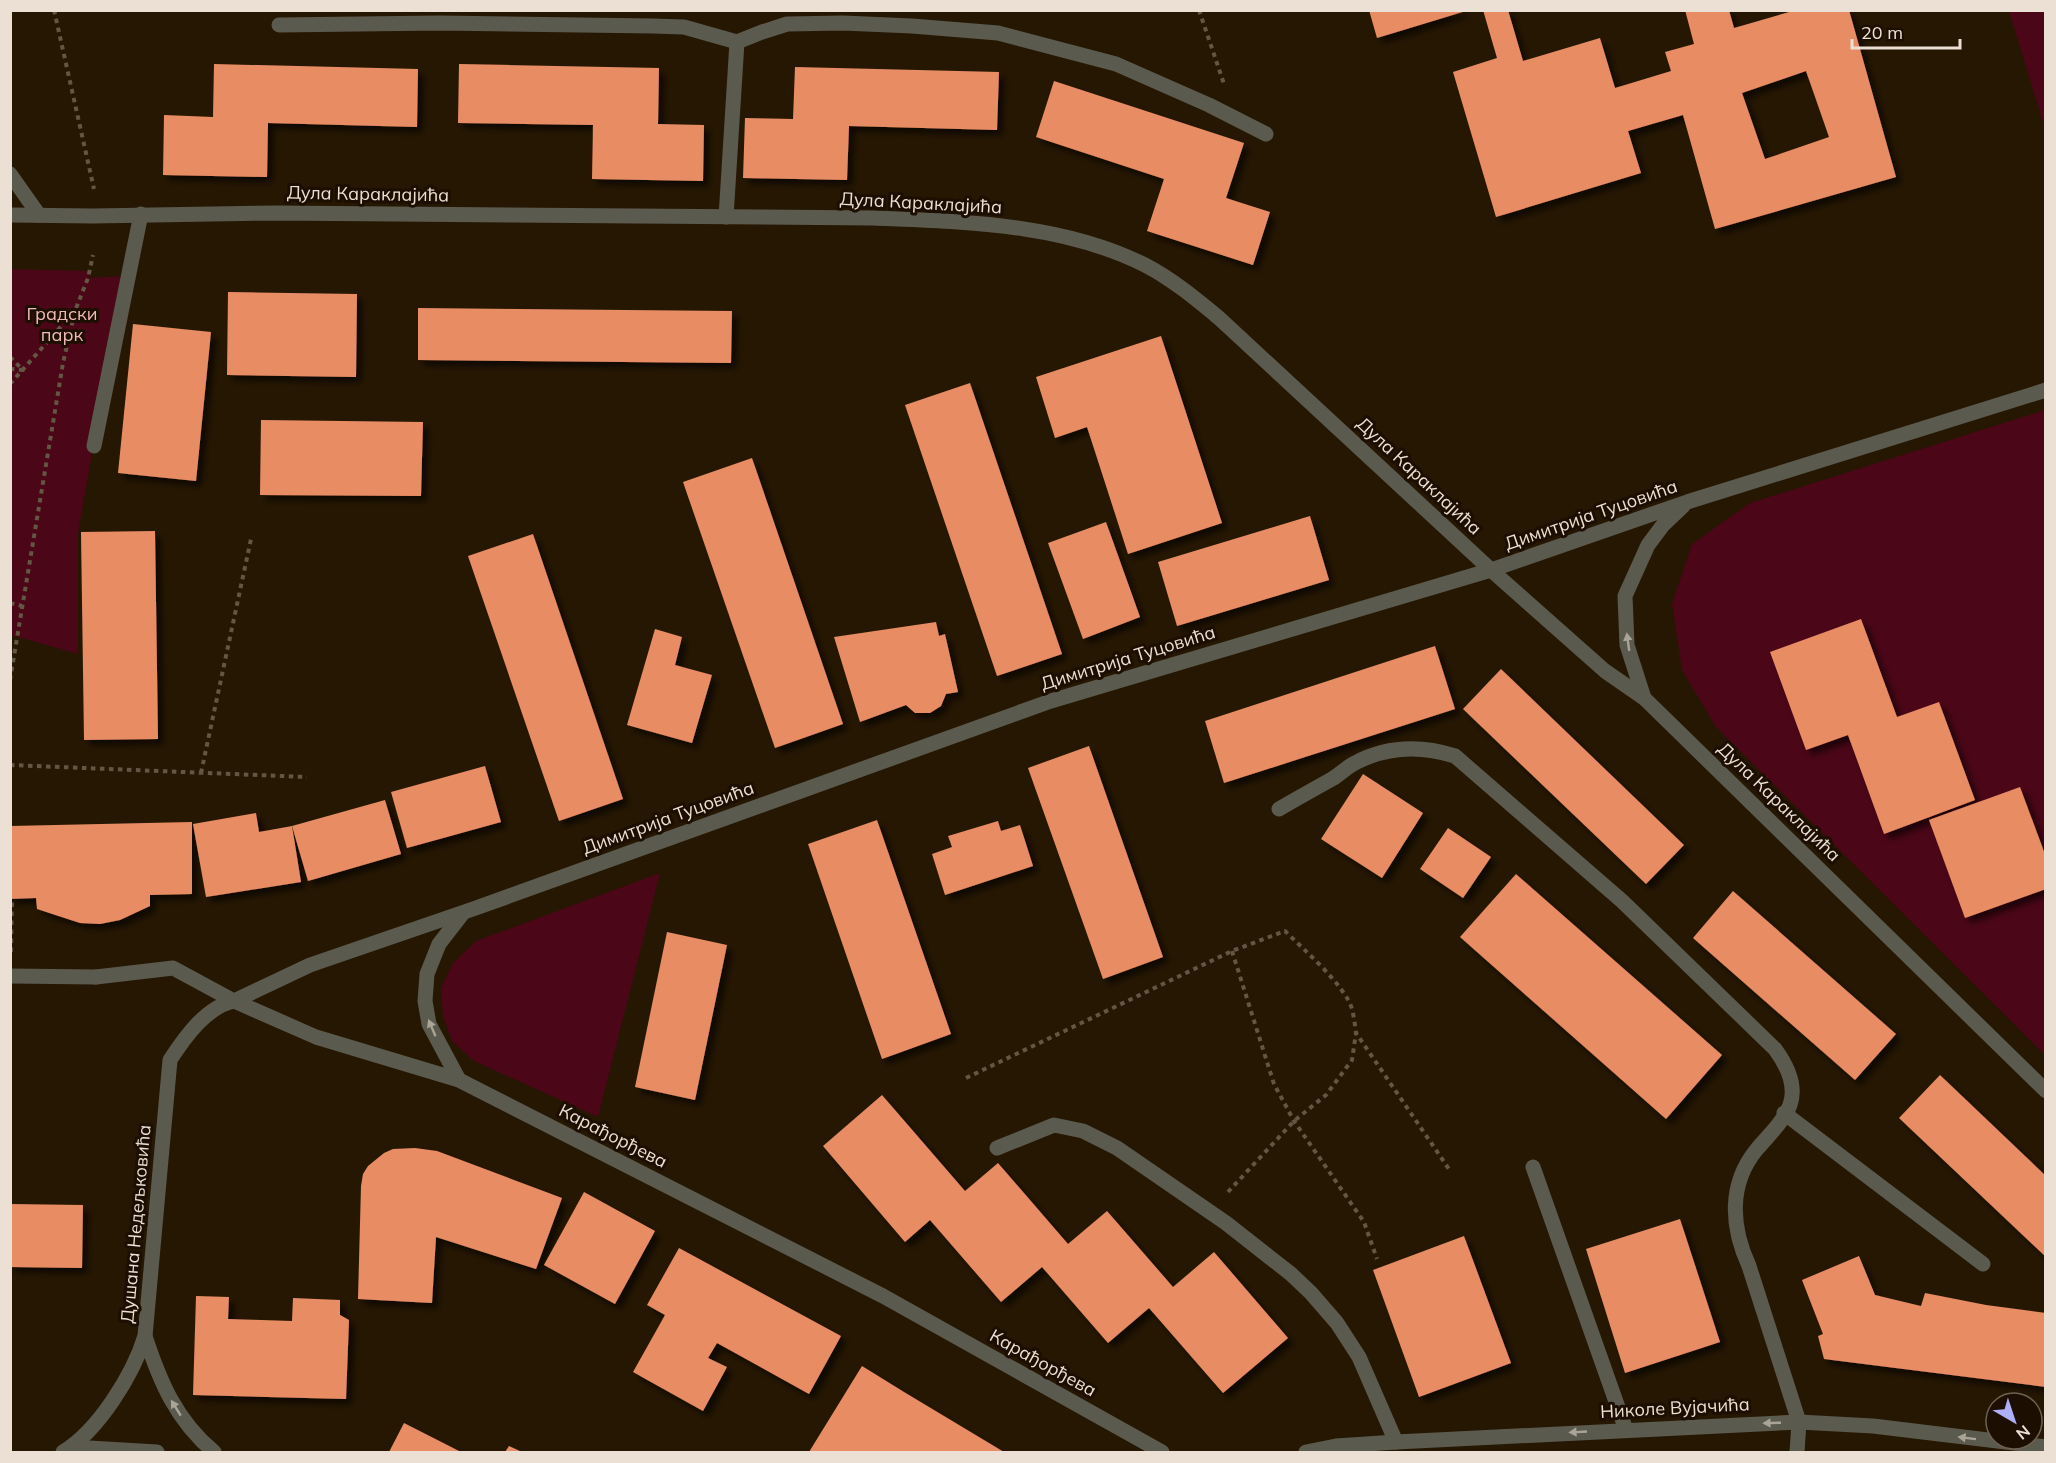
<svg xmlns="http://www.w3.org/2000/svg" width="2056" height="1463" font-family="Mulish,sans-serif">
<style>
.green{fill:#4b0617}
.building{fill:#e88d64;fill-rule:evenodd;filter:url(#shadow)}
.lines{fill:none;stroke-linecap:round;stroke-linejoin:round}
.path{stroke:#645644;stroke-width:4;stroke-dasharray:4.5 4.5;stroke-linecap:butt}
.service{stroke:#5b5a4e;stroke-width:15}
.pedestrian{stroke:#5b5a4e;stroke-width:15}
.minor{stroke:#5b5a4e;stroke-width:15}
.tertiary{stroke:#5b5a4e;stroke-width:15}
.oneway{fill:#aaa497}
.labels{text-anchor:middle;stroke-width:6;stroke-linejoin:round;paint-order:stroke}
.street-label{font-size:18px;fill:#ebe0d3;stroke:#1c0e00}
.park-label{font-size:18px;fill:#efb9bc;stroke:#1c0e00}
</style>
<defs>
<filter id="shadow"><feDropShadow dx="5.5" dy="5.5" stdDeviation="3" flood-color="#0009"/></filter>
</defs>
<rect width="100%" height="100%" fill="#261702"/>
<!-- green -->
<g class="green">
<polygon points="2009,11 2045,11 2045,129"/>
<polygon points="10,269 90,271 89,278 123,276 78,533 78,654 11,635"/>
<polygon points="2045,410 2045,1055 1716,727 1682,670 1672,604 1692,544 1750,503"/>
<polygon points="660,873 598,1117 474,1061 452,1041 443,1016 441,989 452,964 476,941"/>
</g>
<!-- building -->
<g class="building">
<polygon points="1369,10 1466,10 1466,11 1377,38"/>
<path d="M 1483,10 L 1508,10 L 1523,61 L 1600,38 L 1615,88 L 1671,71 L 1665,52 L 1694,44 L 1685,10 L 1729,10 L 1734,28 L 1796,10 L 1849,10 L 1896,177 L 1715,229 L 1683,115 L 1628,131 L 1641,173 L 1496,217 L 1453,72 L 1497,58 ZM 1806,71 L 1829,137 L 1765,159 L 1742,93 Z"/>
<polygon points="214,64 418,69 417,127 268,123 267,177 163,175 164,115 213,117"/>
<polygon points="459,64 659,68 658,124 704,125 703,181 592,179 593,125 458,123"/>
<polygon points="795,67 999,72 997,130 849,126 847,180 743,178 745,118 793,119"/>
<polygon points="1054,81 1244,143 1226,198 1270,212 1253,265 1147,231 1164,179 1036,137"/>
<polygon points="228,292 357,294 356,377 227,375"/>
<polygon points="418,308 732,311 731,363 418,360"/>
<polygon points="133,324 211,332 196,481 118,473"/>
<polygon points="1161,336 1222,523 1128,554 1087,427 1055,438 1036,377"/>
<polygon points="970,383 1062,654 997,676 905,405"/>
<polygon points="261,420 423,422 421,496 260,495"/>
<polygon points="752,458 843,724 775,748 683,482"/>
<polygon points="1310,516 1329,580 1177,626 1158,562"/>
<polygon points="1106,522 1140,617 1083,639 1048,543"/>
<polygon points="155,531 158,739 84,740 81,532"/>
<polygon points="533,534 623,799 559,821 468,556"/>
<polygon points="1861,619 1897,717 1939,702 1975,800 1884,834 1848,735 1806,750 1770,652"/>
<polygon points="936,622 939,636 945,634 958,692 946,694 941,706 930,713 915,713 906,705 860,722 834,637"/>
<polygon points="655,629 682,637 675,665 712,675 692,743 627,725"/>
<polygon points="1435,646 1455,709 1224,783 1205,721"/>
<polygon points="1501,669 1684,845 1646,884 1463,709"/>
<polygon points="1089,746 1163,957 1103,979 1028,768"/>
<polygon points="485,766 501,822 407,848 391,792"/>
<polygon points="1363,774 1423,813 1382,878 1321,839"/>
<polygon points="2020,787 2046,857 2046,889 1965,918 1929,820"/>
<polygon points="385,800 401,854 308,881 292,826"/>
<polygon points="256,813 259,832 292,826 301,882 206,897 193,824"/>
<polygon points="877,820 951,1034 882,1059 808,844"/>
<polygon points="998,821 1001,831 1020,825 1033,866 945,895 932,854 952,847 948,836"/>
<polygon points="192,822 192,894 150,895 150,906 120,920 100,924 80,923 37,909 36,898 10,899 10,826"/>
<polygon points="1448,828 1491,857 1463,898 1420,869"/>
<polygon points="1516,874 1722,1055 1666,1119 1460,937"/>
<polygon points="1733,891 1896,1034 1855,1080 1693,938"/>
<polygon points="667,932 727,945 695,1100 635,1087"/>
<polygon points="1940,1075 2046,1176 2046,1257 1899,1118"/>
<polygon points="882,1095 965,1191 998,1163 1068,1244 1107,1211 1173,1287 1214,1252 1288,1338 1223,1393 1149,1308 1108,1343 1042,1267 1001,1302 930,1220 905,1242 823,1146"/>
<polygon points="415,1148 437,1151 562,1198 536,1269 436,1237 432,1303 358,1299 361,1186 363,1174 368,1166 384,1153 393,1149"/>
<polygon points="584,1192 655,1231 615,1304 544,1265"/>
<polygon points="10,1204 83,1205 82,1268 10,1267"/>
<polygon points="1680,1219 1720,1342 1625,1373 1586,1249"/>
<polygon points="1464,1236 1511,1363 1419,1397 1373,1270"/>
<polygon points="679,1248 841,1336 809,1394 717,1343 708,1358 727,1367 703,1411 633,1372 665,1315 647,1305"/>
<polygon points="1859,1256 1875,1295 1921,1306 1925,1293 1986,1305 2046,1313 2046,1387 1824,1359 1818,1336 1823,1334 1802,1280"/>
<polygon points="196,1296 229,1297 228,1319 292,1321 293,1298 340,1300 340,1315 349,1320 346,1399 193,1395"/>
<polygon points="862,1366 904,1392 1004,1452 809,1452"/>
<polygon points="404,1423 461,1452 389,1452"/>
<polygon points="509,1446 522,1452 505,1452"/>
</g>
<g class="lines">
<!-- path -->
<g class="path">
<polyline points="54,10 94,189"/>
<polyline points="1199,10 1224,84"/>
<polyline points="10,357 23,370 10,369"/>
<polyline points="10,384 73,313"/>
<polyline points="10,603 22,606"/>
<polyline points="10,680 63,363 75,311 88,278 93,255"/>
<polyline points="10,765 307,777"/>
<polyline points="201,773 251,539"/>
<polyline points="1232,951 1274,1084 1294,1121 1364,1222 1377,1259"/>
<polyline points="11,952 12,899"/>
<path d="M 966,1078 L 1232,951 L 1285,931 C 1303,949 1345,985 1352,1009 C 1354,1017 1355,1025 1356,1033 L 1451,1172"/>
<polyline points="1228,1192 1294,1121 1326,1095 1352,1060 1356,1033"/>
</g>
<!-- service -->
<g class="service">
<polyline points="279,25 439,23 653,26 684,27 737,42"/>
<polyline points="10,174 39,215"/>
<polyline points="726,217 737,42 762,32 787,24 843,23 912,26 998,33 1116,64 1209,105 1266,134"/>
<polyline points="94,446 141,214"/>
<path d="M 1279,809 C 1296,799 1314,789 1332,779 C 1340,774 1347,767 1355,763 C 1387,746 1420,745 1455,756 L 1622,901 L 1775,1049 C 1786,1064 1797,1085 1790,1105 C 1784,1121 1768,1136 1757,1149 C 1728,1184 1731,1227 1749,1266 L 1799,1422"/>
<polyline points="1784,1113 1983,1264"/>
<polyline points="997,1148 1054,1125 1083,1131 1117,1148 1226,1223 1291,1274 1311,1293 1337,1323 1359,1357 1396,1442"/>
<polyline points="1533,1167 1626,1430"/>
</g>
<!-- pedestrian -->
<polyline class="pedestrian" points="10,976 96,977"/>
<!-- minor -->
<g class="minor">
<polyline points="96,977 173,968 234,1001 316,1037 459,1080 883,1296 1162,1452"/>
<path d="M 145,1336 C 160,1382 176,1420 214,1452"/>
<polyline points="72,1447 157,1452"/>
<polyline points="1306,1452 1336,1446 1396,1442 1799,1422 1873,1426 2046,1447"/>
<polyline points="1797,1452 1799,1422"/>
</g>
<!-- tertiary -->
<g class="tertiary">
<path d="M 10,215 L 93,216 L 276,213 L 873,218 C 965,222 1061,223 1145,265 C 1172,279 1196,299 1219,318 L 1491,570 L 1605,671 L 1644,698 L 2046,1091"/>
<polyline points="1644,698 1627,645 1625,596 1648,545 1663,525 1683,506"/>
<polyline points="459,1080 429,1024 425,1001 427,974 439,944 463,913"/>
<path d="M 63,1452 C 98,1431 133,1375 145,1336 L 170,1060 C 185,1037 206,1007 234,1001 L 310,965 L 473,909 L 1051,701 L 1491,570 L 1687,502 L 2046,390"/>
</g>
</g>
<!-- one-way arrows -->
<defs><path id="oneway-solid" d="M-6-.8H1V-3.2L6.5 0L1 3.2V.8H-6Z" transform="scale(1.5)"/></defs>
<g class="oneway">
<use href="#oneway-solid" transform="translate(1628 642) rotate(-98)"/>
<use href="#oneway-solid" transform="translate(432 1028) rotate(-113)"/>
<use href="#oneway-solid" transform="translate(176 1408) rotate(-122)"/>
<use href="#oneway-solid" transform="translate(1772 1423) rotate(178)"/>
<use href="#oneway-solid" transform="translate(1578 1432) rotate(177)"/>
<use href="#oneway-solid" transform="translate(1967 1438) rotate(-173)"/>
</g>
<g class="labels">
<!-- street labels -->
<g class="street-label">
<text transform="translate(368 194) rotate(1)" y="6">Дула Караклајића</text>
<text transform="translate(921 203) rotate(3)" y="6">Дула Караклајића</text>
<text transform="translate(1419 476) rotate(43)" y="6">Дула Караклајића</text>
<text transform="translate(1591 515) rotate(-19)" y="6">Димитрија Туцовића</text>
<text transform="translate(1128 658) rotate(-17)" y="6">Димитрија Туцовића</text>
<text transform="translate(1779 802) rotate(44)" y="6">Дула Караклајића</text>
<text transform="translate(668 818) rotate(-20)" y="6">Димитрија Туцовића</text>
<text transform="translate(613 1136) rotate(27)" y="6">Карађорђева</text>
<text transform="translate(136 1224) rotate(-85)" y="6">Душана Недељковића</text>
<text transform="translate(1043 1363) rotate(29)" y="6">Карађорђева</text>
<text transform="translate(1675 1408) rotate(-3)" y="6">Николе Вујачића</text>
</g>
<!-- park labels -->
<g class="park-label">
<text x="62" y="320">Градски<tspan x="62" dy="21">парк</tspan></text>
</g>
</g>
<!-- border -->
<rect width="2056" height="1463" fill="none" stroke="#ebe0d3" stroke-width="24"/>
<!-- north arrow -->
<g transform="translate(2014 1421) rotate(141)"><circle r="28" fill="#1c0e00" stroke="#6f6254" stroke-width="1.5"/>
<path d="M0-4.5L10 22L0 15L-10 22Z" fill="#afaefa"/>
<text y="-9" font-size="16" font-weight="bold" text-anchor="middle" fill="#ebe0d3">N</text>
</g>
<!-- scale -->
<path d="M1852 39v9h108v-9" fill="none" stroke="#ebe0d3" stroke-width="3"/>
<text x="1861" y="39" font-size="18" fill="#ebe0d3" stroke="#1c0e00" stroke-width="4.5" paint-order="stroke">20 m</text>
</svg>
